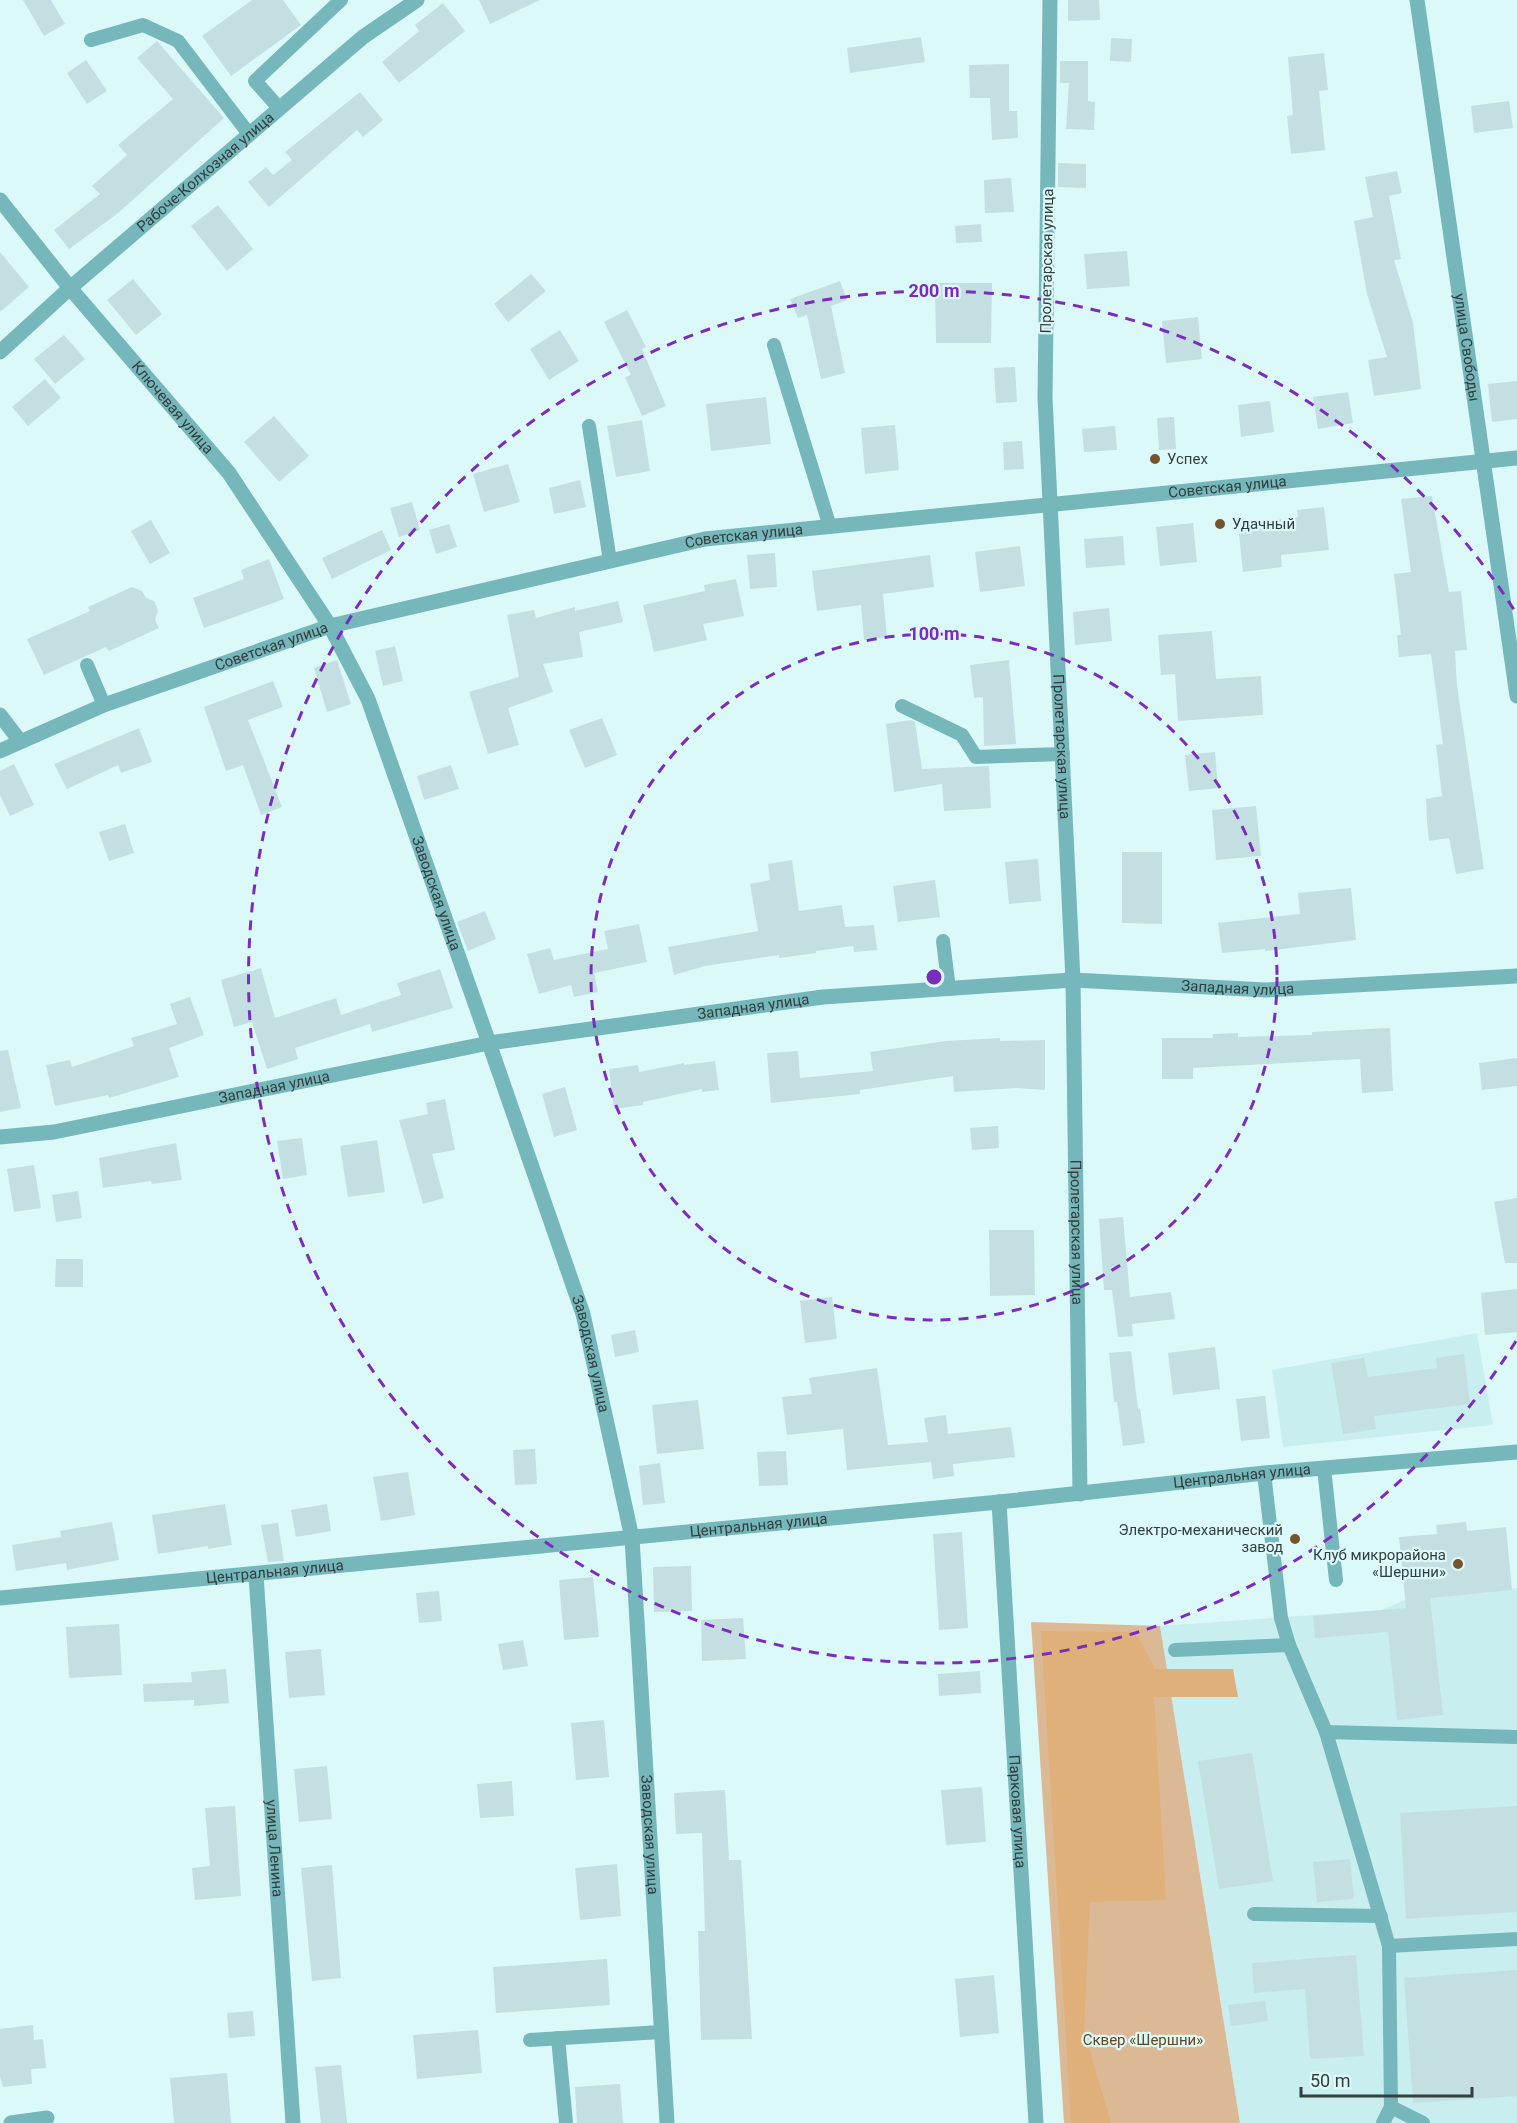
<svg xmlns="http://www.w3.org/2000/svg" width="1517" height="2123" font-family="Roboto,sans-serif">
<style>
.built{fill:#c9eef0}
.green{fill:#dbb995}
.forest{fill:#e0b07b}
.building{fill:#c4dfe1}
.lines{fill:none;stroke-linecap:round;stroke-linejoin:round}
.service{stroke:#75b7bb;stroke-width:14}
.minor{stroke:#75b7bb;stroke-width:15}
.ring{fill:none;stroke:#7b2cbf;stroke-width:3;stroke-dasharray:10 8}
.poi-dot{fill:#75532b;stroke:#dcf9fa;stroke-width:2}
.labels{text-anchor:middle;stroke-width:4.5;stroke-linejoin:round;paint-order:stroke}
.street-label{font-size:15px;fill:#333e3f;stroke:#dcf9fa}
.poi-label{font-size:15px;fill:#333e3f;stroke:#dcf9fa;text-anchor:start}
.park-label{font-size:15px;fill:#66451d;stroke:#dcf9fa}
.centre{fill:#7b2cbf;stroke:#dcf9fa;stroke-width:3}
.ring-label{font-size:18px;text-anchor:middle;font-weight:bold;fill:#7b2cbf;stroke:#dcf9fa;stroke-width:4.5;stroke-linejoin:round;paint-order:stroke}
</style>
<rect width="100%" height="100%" fill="#dcf9fa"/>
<!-- built -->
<g class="built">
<polygon points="1477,1333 1493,1425 1283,1447 1272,1370"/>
<polygon points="1517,1588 1517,2123 1240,2123 1160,1626 1381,1610 1405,1600"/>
</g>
<!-- green -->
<polygon class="green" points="1031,1622 1160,1626 1240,2123 1064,2123"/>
<!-- forest -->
<polygon class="forest" points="1041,1631 1136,1632 1155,1669 1233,1669 1238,1697 1154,1697 1166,1900 1090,1902 1084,2031 1111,2123 1071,2123"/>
<!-- building -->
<g class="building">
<polygon points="23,0 51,0 65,24 44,36"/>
<polygon points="252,0 283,0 301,25 231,76 202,36"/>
<polygon points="479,0 540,0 490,24"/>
<polygon points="1068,0 1099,0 1100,20 1068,21"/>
<polygon points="443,3 465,31 399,83 382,62 419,31 415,25"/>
<polygon points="921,37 925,62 850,73 847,48"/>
<polygon points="1111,38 1132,39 1131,62 1110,61"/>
<polygon points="157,41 224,118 117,214 69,249 54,230 100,194 92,186 127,155 118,145 173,99 137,58"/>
<polygon points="1324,53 1328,90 1319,91 1325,150 1291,154 1287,116 1293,115 1288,57"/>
<polygon points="86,60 107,91 87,104 67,73"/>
<polygon points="1060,61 1088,61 1088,101 1095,102 1094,130 1066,129 1069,83 1060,83"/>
<polygon points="1009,64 1009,111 1017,111 1018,138 992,140 990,98 970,98 969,65"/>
<polygon points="360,92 383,120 363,137 357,130 269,207 248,182 266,167 273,175 292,160 285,152"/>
<polygon points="1509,101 1513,128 1474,133 1471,106"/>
<polygon points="1058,163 1086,164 1086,188 1058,187"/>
<polygon points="1397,171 1402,193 1389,196 1401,259 1394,260 1413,323 1421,389 1374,396 1368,360 1387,357 1367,294 1354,221 1373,217 1365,177"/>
<polygon points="1011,178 1014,212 985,213 984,180"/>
<polygon points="218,205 253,249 227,271 191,226"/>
<polygon points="981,224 982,242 956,243 955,226"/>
<polygon points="1127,251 1130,286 1087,289 1084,254"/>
<polygon points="0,252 29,287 0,312"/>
<polygon points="531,274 546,291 508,322 494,304"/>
<polygon points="133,279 162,314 136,335 107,300"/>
<polygon points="840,281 847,300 831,306 845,373 821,379 807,315 798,318 790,299"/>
<polygon points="935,283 992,283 991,343 936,343"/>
<polygon points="627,310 646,347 642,349 666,406 642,416 625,377 631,375 604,322"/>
<polygon points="1198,317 1202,359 1166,363 1162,321"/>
<polygon points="560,330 579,361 549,380 530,349"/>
<polygon points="64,335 85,359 55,384 34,359"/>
<polygon points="1015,367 1017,402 996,403 994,368"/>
<polygon points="45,379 61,398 28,426 12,407"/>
<polygon points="1517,381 1517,419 1492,422 1488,384"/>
<polygon points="1348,392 1353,423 1318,429 1313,397"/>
<polygon points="766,397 771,444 711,451 706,404"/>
<polygon points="1270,401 1274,432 1241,437 1238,405"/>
<polygon points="274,416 309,456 279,482 244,442"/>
<polygon points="1174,417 1176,449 1159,450 1157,418"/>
<polygon points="642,420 650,471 616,477 607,426"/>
<polygon points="895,425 899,470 865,474 861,428"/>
<polygon points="1115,426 1117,450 1084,452 1082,429"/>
<polygon points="1022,441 1024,469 1004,470 1003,442"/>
<polygon points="508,464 520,502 484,512 473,474"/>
<polygon points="580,480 586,507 554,514 549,488"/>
<polygon points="1432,496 1449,592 1461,591 1467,650 1455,651 1457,686 1484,869 1456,874 1449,838 1429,841 1427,822 1426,799 1442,796 1436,745 1443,744 1431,654 1399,657 1397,635 1401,635 1394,574 1411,572 1401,499"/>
<polygon points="412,502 420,530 399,537 390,508"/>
<polygon points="1324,507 1329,550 1281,555 1282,567 1243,572 1238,525 1298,517 1297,510"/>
<polygon points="151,520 170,553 150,564 131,531"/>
<polygon points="1193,523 1197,562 1160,566 1156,527"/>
<polygon points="449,524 457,547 436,554 429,530"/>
<polygon points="382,530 391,550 332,579 322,558"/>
<polygon points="1123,536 1125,565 1086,568 1084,539"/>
<polygon points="1020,546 1025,586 980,592 975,552"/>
<polygon points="775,553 777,587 750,589 747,555"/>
<polygon points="930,555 934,587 883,594 887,637 864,640 861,605 817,611 812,571"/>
<polygon points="269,559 284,599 204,628 193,598 244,579 241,570"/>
<polygon points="736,579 744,616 703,624 707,640 654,652 643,605 705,591 704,585"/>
<polygon points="132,587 142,591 146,598 154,601 158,610 155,620 159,628 109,651 106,647 44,675 27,639 90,611 88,607"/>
<polygon points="618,601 623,622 579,632 583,657 543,664 553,692 508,708 519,745 488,754 469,692 519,677 507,615 534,610 536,618 575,607 575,611"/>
<polygon points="1109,608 1112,641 1075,645 1073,612"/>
<polygon points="1212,631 1216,679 1261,676 1263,715 1178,721 1175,674 1161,675 1158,635"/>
<polygon points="395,646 403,681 383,686 375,651"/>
<polygon points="337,660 351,704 327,712 314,668"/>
<polygon points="1009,660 1016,744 984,746 983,697 974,698 970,665"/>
<polygon points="273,681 283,707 248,720 282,807 261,815 243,765 226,771 204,707"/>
<polygon points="602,718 617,755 585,768 569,730"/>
<polygon points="911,720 915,722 922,769 989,766 991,808 944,811 942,784 894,792 886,724"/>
<polygon points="139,728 152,762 121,773 118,765 67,789 54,764"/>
<polygon points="1215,752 1218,788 1189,791 1185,755"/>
<polygon points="14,764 34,805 10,816 0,795 0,771"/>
<polygon points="451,765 459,789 424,800 417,776"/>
<polygon points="1256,806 1261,856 1216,860 1212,810"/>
<polygon points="125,824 134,853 109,861 99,832"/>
<polygon points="1122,852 1162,852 1162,924 1122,923"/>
<polygon points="1038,859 1041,901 1009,904 1005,862"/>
<polygon points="792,860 799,911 842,905 845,927 874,925 877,950 854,952 853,946 816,951 816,953 779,958 779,955 705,966 674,975 668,947 758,931 750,884 770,880 768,864"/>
<polygon points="935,880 940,917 898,922 893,886"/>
<polygon points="1351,888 1356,940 1265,951 1265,949 1222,953 1218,923 1300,914 1298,893"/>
<polygon points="485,911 496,939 468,951 457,922"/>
<polygon points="639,924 647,962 594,973 598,992 574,997 571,985 539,994 527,954 550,948 554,960 608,949 604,931"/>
<polygon points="261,968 275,1018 336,998 341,1015 401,995 397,983 440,969 453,1008 372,1032 370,1024 295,1048 298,1059 267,1069 252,1022 234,1027 221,980"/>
<polygon points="190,997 204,1035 169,1048 179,1077 109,1098 108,1095 55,1106 46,1065 70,1060 72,1067 134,1046 131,1038 177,1024 170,1004"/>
<polygon points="1390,1028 1393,1091 1362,1093 1360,1059 1193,1068 1193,1079 1162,1079 1162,1038 1213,1038 1213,1034 1238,1033 1238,1037 1312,1035 1312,1032"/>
<polygon points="1000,1038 1000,1041 1045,1040 1045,1090 1017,1088 954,1092 953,1076 860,1090 860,1094 771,1103 767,1053 798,1051 800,1078 873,1071 870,1052 946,1041"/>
<polygon points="8,1050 21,1108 0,1112 0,1051"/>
<polygon points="1517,1058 1517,1086 1482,1090 1479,1063"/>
<polygon points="715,1061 719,1090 702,1092 702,1089 643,1102 643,1105 614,1109 609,1069 638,1065 639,1072 684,1063 684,1065"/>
<polygon points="565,1087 577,1130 554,1137 542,1094"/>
<polygon points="445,1099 455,1150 432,1154 444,1198 423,1204 399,1120 428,1114 426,1103"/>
<polygon points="998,1126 999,1148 972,1150 970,1128"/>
<polygon points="302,1138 307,1175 283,1179 277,1141"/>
<polygon points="377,1140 385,1192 348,1197 340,1146"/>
<polygon points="176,1143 182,1180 152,1184 151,1181 103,1188 99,1158"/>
<polygon points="34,1165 41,1208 14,1212 7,1169"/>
<polygon points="78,1191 82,1218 56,1222 52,1195"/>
<polygon points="1517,1198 1517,1263 1505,1263 1494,1202"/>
<polygon points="1123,1217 1130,1297 1171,1292 1175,1319 1132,1324 1133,1336 1118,1337 1112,1290 1104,1290 1099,1219"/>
<polygon points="989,1230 1034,1230 1035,1295 990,1296"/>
<polygon points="56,1259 83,1259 83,1287 55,1287"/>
<polygon points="1517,1289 1517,1332 1485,1335 1481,1293"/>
<polygon points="832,1297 837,1339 805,1343 800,1301"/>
<polygon points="635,1330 639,1352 615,1357 611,1335"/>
<polygon points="1215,1347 1220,1389 1173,1395 1168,1353"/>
<polygon points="1131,1351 1138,1409 1140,1408 1145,1443 1123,1446 1117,1402 1114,1402 1109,1353"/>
<polygon points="1464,1354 1470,1404 1374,1416 1376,1429 1343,1434 1331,1363 1364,1358 1368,1377 1437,1368 1436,1358"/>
<polygon points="877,1368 888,1445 928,1442 924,1418 946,1415 948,1434 1011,1427 1015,1457 953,1464 954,1476 933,1479 931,1462 847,1470 843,1429 787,1435 782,1397 812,1394 809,1378"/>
<polygon points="1265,1396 1270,1438 1241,1441 1236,1399"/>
<polygon points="698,1400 704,1449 657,1454 652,1405"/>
<polygon points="535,1449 537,1484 515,1485 513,1450"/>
<polygon points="786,1451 788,1485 759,1486 757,1452"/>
<polygon points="660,1463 665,1503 643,1505 639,1466"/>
<polygon points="408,1472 415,1515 381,1521 373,1477"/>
<polygon points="225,1504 232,1545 208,1549 208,1546 158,1554 152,1515"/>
<polygon points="327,1504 331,1531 296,1537 291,1510"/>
<polygon points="112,1522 119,1560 67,1570 66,1563 16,1571 12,1545 61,1537 60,1531"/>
<polygon points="1466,1522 1467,1531 1506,1527 1512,1590 1430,1598 1443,1715 1397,1720 1388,1632 1315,1638 1313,1616 1406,1608 1399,1537 1437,1534 1436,1525"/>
<polygon points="278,1523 284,1561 268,1562 261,1525"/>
<polygon points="962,1532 968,1628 939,1630 933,1534"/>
<polygon points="691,1566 692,1611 654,1612 653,1567"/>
<polygon points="593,1577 599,1637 564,1640 559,1580"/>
<polygon points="439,1591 442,1621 419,1623 416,1593"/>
<polygon points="743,1618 746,1659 702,1661 701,1620"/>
<polygon points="119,1624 122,1675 69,1678 66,1627"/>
<polygon points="523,1640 528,1666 503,1670 498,1644"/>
<polygon points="321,1649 325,1695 289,1698 285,1652"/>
<polygon points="226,1669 229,1703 194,1706 194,1700 144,1702 143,1684 192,1682 191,1672"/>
<polygon points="980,1671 981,1693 939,1696 938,1674"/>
<polygon points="604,1720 609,1777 576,1780 571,1723"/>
<polygon points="1252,1753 1273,1881 1219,1889 1198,1761"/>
<polygon points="327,1766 332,1819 299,1822 294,1769"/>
<polygon points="512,1781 514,1816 480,1818 477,1784"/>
<polygon points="982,1787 986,1842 946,1845 941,1790"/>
<polygon points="725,1790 729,1860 741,1860 752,2039 701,2040 698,1931 705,1931 702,1833 676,1834 674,1793"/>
<polygon points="235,1806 241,1896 195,1900 192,1868 210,1866 205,1808"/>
<polygon points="1517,1806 1517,1912 1406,1919 1400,1813"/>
<polygon points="1350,1859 1354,1899 1317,1902 1313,1862"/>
<polygon points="617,1864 621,1916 580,1920 575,1868"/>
<polygon points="332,1865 341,1978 312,1981 301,1868"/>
<polygon points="1356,1955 1364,2056 1310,2059 1305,1989 1254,1993 1252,1963"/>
<polygon points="607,1959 610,2005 496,2013 493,1967"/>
<polygon points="1517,1970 1517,2096 1413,2103 1404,1978"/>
<polygon points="994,1975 999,2033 960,2037 955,1979"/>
<polygon points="1265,2001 1268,2021 1231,2026 1228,2005"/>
<polygon points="253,2011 255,2036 229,2038 227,2013"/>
<polygon points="33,2025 34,2040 43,2039 46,2068 31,2069 32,2084 3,2087 0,2076 0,2029"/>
<polygon points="478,2030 482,2073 417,2079 413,2035"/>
<polygon points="341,2065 347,2123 321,2123 315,2067"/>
<polygon points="227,2073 231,2123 174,2123 170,2078"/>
<polygon points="620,2084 623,2123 577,2123 575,2087"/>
</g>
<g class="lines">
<!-- service -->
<g class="service">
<polyline points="91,40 143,25 178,41 249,134"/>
<polyline points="279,108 255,81 341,0"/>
<polyline points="774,345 830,527"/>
<polyline points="589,426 610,561"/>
<polyline points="87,665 104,705"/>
<polyline points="902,706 962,735 976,757 1063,754"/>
<polyline points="943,941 949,989"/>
<polyline points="1324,1468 1336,1580"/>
<polyline points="1264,1473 1281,1618 1289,1645 1326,1732 1389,1946 1391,2107 1383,2123"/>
<polyline points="1175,1650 1289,1645"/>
<polyline points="1326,1732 1517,1737"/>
<polyline points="1254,1914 1381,1916"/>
<polyline points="1389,1946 1517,1939"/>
<polyline points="558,2038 566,2123"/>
<polyline points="530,2040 661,2032"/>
<polyline points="1391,2107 1423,2123"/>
</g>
<!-- minor -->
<g class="minor">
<path id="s1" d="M 1050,0 L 1045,398 L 1073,980 L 1080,1494"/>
<path id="s2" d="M 1417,0 L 1517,696"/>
<path id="s3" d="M 0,200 L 70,288 L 229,473 L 330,626 L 368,699 L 489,1043 L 583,1314 L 632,1538 L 667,2123"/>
<path id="s4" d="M 0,352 L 70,288 L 363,37 L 417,0"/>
<polyline points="0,715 20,741"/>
<path id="s5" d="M 0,751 L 104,705 L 330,626 L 705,539 L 1517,458"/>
<path id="s6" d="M 0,1137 L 54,1132 L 489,1043 L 823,997 L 1073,980 L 1266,990 L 1517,976"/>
<path id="s7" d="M 999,1502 L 1036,2123"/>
<path id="s8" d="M 256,1575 L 293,2123"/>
<path id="s9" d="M 0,1598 L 999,1502 L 1264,1473 L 1517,1452"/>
<polyline points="11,2123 47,2118"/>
</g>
</g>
<!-- distance rings -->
<g class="ring">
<circle cx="934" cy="977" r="343"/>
<path d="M1516 1341A686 686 0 1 1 1516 613"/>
</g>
<!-- markers -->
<g class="poi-dot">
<circle cx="1155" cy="459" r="6"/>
<circle cx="1220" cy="524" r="6"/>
<circle cx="1295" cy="1539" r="6"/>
<circle cx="1458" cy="1564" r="6"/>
</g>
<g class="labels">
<!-- street labels -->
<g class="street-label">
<text dy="5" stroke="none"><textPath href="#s4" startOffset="273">Рабоче-Колхозная улица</textPath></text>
<text transform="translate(1047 261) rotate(-89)" y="5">Пролетарская улица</text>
<text dy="5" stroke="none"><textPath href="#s2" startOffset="351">улица Свободы</textPath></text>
<text dy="5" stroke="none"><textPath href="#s3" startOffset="270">Ключевая улица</textPath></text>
<text dy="5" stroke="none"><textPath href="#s5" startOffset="1263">Советская улица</textPath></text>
<text dy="5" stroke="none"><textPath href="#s5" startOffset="777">Советская улица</textPath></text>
<text dy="5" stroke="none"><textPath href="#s5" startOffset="291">Советская улица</textPath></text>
<text dy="5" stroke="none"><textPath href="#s1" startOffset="747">Пролетарская улица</textPath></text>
<text dy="5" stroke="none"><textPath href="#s3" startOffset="828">Заводская улица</textPath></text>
<text dy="5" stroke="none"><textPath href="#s6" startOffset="1251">Западная улица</textPath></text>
<text dy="5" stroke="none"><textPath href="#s6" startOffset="765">Западная улица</textPath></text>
<text dy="5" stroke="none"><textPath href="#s6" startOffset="279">Западная улица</textPath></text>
<text dy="5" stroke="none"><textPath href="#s1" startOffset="1233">Пролетарская улица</textPath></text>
<text dy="5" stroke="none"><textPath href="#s3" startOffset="1314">Заводская улица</textPath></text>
<text dy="5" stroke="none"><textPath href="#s9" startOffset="1248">Центральная улица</textPath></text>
<text dy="5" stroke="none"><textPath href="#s9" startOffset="762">Центральная улица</textPath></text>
<text dy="5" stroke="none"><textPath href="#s9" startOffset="276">Центральная улица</textPath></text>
<text dy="5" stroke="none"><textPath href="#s7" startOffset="310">Парковая улица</textPath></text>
<text dy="5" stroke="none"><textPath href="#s3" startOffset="1800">Заводская улица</textPath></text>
<text dy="5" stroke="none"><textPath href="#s8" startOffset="274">улица Ленина</textPath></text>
</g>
<!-- poi labels -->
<g class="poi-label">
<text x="1167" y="464">Успех</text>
<text x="1232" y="529">Удачный</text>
<text x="1283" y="1535" text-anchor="end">Электро-механический<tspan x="1283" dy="17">завод</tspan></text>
<text x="1446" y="1560" text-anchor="end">Клуб микрорайона<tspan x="1446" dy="17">«Шершни»</tspan></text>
</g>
<!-- park labels -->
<g class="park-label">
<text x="1143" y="2045">Сквер «Шершни»</text>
</g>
</g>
<circle cx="934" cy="977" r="9" class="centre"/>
<g class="ring-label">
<text x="934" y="297">200 m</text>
<text x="934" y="640">100 m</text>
</g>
<!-- scale -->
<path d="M1301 2087v9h171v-9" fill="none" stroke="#333e3f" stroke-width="3"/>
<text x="1310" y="2087" font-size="18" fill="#333e3f" stroke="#dcf9fa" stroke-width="4.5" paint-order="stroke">50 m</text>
</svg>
